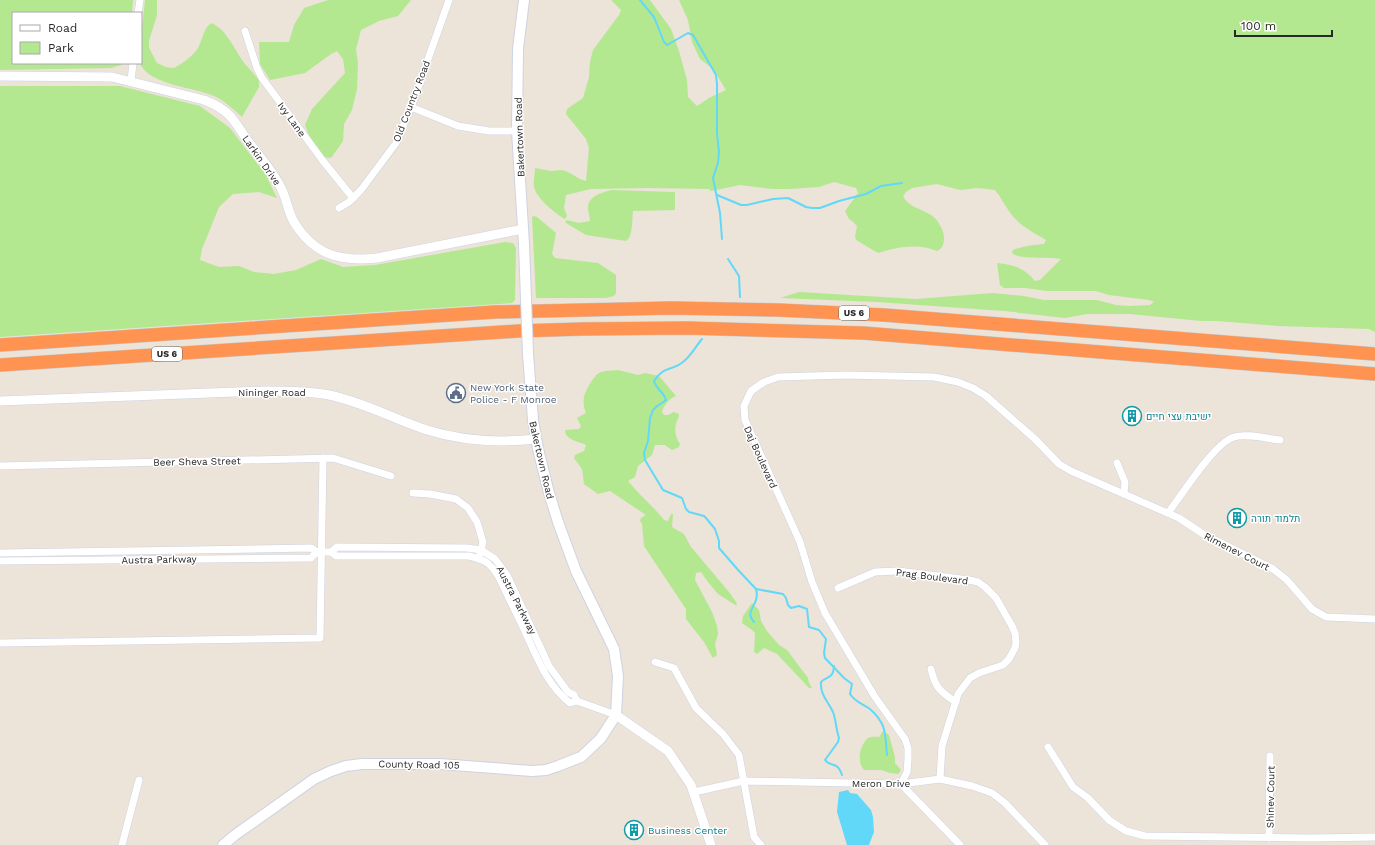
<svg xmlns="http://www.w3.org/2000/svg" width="1375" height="845" font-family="'Work Sans',Heebo,sans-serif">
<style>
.green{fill:#b3e890}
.water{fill:#62d8f8}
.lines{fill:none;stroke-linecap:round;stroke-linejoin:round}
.stream{stroke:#62d8f8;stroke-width:2}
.minor-casing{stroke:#ced3e3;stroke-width:8}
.tertiary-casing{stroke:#ced3e3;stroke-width:10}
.secondary-casing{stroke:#ced3e3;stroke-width:12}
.motorway-casing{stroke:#c7c7c7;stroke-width:14}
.minor{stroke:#fff;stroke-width:7}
.tertiary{stroke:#fff;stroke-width:9}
.secondary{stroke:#fff;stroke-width:10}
.motorway{stroke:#ff9351;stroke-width:13}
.secondary-bridge-casing{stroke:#ced3e3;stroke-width:12;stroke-linecap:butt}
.secondary-bridge{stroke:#fff;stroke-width:10}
.labels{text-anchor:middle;stroke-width:3;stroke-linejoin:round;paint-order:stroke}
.shield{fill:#fff;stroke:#686868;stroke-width:1}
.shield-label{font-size:9px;font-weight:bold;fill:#282828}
.street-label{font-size:10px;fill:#282828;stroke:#fff}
.service-label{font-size:10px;fill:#4e5e75;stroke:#fff;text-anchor:start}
.culture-label{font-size:10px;fill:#0d838f;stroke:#fff;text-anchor:start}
</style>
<rect width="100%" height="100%" fill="#ece3d9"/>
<!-- green -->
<g class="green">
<polygon points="0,0 133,0 132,13 13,13 13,63 123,63 121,65 111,68 0,70"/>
<path d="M 145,0 L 157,0 L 157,15 L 149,41 L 149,48 L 157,63 L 166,67 L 174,68 C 182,64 193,56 198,48 C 203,39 203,29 211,23 C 227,29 235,51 245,64 C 250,70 255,74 259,81 L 259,87 L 242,117 C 233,109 225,101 214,96 C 194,87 148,85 140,63 L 141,63 L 141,39 Z"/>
<polygon points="328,0 411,0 398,16 379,21 361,30 356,49 358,63 357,89 352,110 344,124 343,141 331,158 323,157 310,138 305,125 312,109 345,73 343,59 337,51 331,54 305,73 270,80 260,64 259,42 289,42 294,25 304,8"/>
<path d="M 611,0 L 650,0 L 671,29 L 679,51 L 687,80 L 688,97 L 697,106 L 709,98 L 726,90 L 713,69 L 700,59 L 692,42 L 688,20 L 679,0 L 1375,0 L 1375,332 L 1369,329 L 1278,326 L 1218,321 L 1201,321 L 1130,314 L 1087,314 L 1065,318 L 1004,311 L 877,302 L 780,298 L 799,292 L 916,299 L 993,293 L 1024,296 L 1044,300 L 1097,300 L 1116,305 L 1129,306 L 1150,305 L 1154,302 L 1149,300 L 1109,295 L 1096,291 L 1047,291 L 1025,288 L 1004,288 L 1000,285 L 997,263 C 1014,265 1023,267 1035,281 L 1040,280 L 1061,259 C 1050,257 1019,260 1012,253 L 1013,250 C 1023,246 1033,245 1044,244 L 1046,240 C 1033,232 1020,226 1011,214 C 1005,206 1001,197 995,190 L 978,188 L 960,190 L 937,184 L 912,188 L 906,192 L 903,196 C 908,207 922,209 931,215 C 936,218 938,222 941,227 C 943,231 944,234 944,239 C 944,244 942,249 937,251 C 918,243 897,247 878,253 L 856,240 L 855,237 L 857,226 L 852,221 L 849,219 L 845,211 L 858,193 L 856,188 L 834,182 L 819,187 L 789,189 L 773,189 L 740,185 L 711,191 L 709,189 L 648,188 L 591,189 L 566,195 L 564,208 L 567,216 L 565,219 C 556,214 536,198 534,187 C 533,182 535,174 535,168 L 551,171 L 562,170 L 568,172 L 580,179 L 586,181 L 589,148 L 586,139 L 566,114 L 567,109 L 583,98 L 589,77 L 590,62 L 593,50 L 619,15 L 621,10 Z"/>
<polygon points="0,86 120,86 200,106 230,128 266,175 277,198 259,192 233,194 219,207 202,249 200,260 219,267 239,266 254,272 274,274 296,270 321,259 343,267 375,265 505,242 513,243 516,248 515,300 512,303 0,337"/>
<path d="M 612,190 L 675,192 L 675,210 L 633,211 C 632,220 633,237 626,241 L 586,235 L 566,223 L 565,222 L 567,220 L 579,223 L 590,221 C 590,216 588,213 588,208 C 588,196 603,192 612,190 Z"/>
<polygon points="534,216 537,217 556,233 552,254 555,258 598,263 616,275 616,293 614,296 606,298 536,298 532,217"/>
<path d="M 618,370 L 638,375 L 645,373 L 659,376 L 676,396 C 670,398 663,406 662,412 L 664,415 L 668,415 L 674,412 L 679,414 C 679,418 677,420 676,424 C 674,432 676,438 680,444 L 679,447 L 672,450 L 665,445 L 655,445 L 652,455 L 638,466 L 635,477 L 628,481 C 639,495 653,506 664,520 L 668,521 L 671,514 L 673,514 L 672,527 L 684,534 L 691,547 L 729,592 L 736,602 L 737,606 L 718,594 L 708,582 L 701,572 L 696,573 L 695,580 L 712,612 L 717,626 L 718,634 L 715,644 L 717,655 L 713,658 L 704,642 L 686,619 L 686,609 L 644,546 L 642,524 L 640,521 L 641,518 L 646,515 L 610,491 L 598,494 L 584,484 L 582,469 L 574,458 L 575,455 L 584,451 L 586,445 C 578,441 565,440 565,430 L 579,429 L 581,426 L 577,418 L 586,413 C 584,408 583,403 584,397 C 585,392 594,375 599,373 C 605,370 612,371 618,370 Z"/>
<polygon points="752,603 759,610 761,621 767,631 779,645 787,650 808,678 809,683 812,688 809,688 777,654 764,648 757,654 754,652 755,633 752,630 742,623 743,616"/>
<path d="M 883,731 L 889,735 L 895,757 L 895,763 L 901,770 L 898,774 L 890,773 L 881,770 L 864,770 C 857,762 859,747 867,739 C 870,736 875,737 879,737 Z"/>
</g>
<!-- water -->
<polygon class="water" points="848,790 850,793 857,794 871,810 873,817 874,832 869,845 847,845 837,812 839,792"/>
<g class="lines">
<!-- stream -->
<g class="stream">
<polyline points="640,0 654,17 664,42 667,45 688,33 693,35 716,75 717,84 717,133 719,152 718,163 713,178 720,213 722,239"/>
<polyline points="717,195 741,205 747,205 773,199 788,198 806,207 812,208 820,208 839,201 866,194 881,186 902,183"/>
<polyline points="728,259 739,276 740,297"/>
<path d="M 702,339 C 696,346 691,356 683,362 C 672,371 663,366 654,381 C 656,389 664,392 666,400 L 662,403 L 657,406 L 653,410 L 650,418 L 648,441 L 644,453 L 645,460 L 663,490 L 682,498 L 686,509 L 689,512 L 704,516 L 706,518 L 715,529 L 719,541 L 719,548 L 739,571 L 756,589 L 783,594 L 786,598 L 788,605 L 791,608 L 799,606 L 807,609 L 809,627 L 819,630 L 826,639 L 824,653 L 825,658 L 844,678 L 852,684 L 850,694 C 855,702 863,704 870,709 C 887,724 885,734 887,755"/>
<path d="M 754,622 C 743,610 761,605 756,589"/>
<path d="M 834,666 C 833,679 829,675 821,682 C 820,695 828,701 833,712 C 836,720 836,729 839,738 L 838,742 L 825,760 C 831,768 837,760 842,775"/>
</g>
<!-- minor casing -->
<g class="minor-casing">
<g id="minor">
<polyline points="138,13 140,0"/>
<polyline points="245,31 257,68 262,78 323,161 353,198"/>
<polyline points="131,81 133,63"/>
<polyline points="411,107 458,126 489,131 517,131"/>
<polyline points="339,208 349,202 361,190 396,143 411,107 449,0"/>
<polyline points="1117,463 1125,482 1124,494"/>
<polyline points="0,466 333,458 391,476"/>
<polyline points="413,493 430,494 456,499 468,508 477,522 483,542 480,554"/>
<path d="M 1168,513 C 1182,495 1214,443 1234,437 C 1246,433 1268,439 1280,440"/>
<path d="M 331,552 L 336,556 L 469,556 C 486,560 490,563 499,577 C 508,597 518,616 527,636 C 538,660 548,686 570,703 L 577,701 L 616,715"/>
<polyline points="0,553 311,548 317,552 331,552 337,547 467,548 481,550 495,559 507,575 549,666 568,692 574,695 577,701"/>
<polyline points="0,561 311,558 317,552"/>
<polyline points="838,588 875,572 898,571 969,580 978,582 985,587 996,598 1012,626 1015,633 1016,642 1015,648 1009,659 1003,665 979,673 970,678 958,694 942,746 940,779"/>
<polyline points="0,643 320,638 323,458"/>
<polyline points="655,662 674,668 696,708 723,734 739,755 754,837 761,845"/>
<path d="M 931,669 C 935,687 940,692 956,702"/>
<polyline points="1048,747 1073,787 1088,798 1109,820 1126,831 1145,836 1311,838 1375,837"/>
<polyline points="901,784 907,772 908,759 908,748 905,739 875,697 825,613 812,582 800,542 745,420 744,406 751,391 764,382 778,377 845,375 934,377 958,382 973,388 986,396 1036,440 1059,464 1071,471 1179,518 1203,534 1273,569 1287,580 1312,609 1326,617 1375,619"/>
<polyline points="901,784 960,845"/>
<polyline points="694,792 744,781 901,784 940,779 972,786 992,793 1005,803 1045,845"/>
<polyline points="1269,838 1270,756"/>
<polyline points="122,845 139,780"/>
</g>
</g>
<!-- tertiary casing -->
<g class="tertiary-casing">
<g id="tertiary">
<path d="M 0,76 L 112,77 L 204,100 C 214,104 223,108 230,116 C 238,125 244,136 251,145 C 262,160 275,174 282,190 C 287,200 288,212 294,222 C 314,255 340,262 377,258 L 523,229"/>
<path d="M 0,401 L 265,391 C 286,391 308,391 329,395 C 363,402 394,419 427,430 C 462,441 499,443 536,439"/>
<polyline points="616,715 668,751 691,785 711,845"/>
</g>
</g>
<!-- secondary casing -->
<g class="secondary-casing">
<g id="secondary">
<polyline points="524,0 518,49 517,131 524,244 526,299"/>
<polyline points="223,845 235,835 314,779 331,771 346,766 362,764 440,764 532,771 546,770 558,766 581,757 601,738 616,715 618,676 614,649 576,571 558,522 549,493 538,449 533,420 528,354"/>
</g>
</g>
<!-- motorway casing -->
<g class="motorway-casing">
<g id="motorway">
<polyline points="0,345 495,312 671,308 778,310 884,315 1375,354"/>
<polyline points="0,365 518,331 582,329 687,328 863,333 1375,374"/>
</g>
</g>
<!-- minor -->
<use href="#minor" class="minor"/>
<!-- tertiary -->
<use href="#tertiary" class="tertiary"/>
<!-- secondary -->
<use href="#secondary" class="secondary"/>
<!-- motorway -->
<use href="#motorway" class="motorway"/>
<!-- secondary-bridge casing -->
<g class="secondary-bridge-casing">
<polyline id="secondary-bridge" points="526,299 528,354"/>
</g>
<!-- secondary-bridge -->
<use href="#secondary-bridge" class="secondary-bridge"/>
</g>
<!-- icons -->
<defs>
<g id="civic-ring" transform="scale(1)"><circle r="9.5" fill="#fff" stroke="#5c6f8a" stroke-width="1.5"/><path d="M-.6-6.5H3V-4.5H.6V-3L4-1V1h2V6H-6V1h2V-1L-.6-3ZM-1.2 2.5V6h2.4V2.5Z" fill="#5c6f8a"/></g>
<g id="building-ring" transform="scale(1)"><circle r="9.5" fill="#fff" stroke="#0f9aa8" stroke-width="1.5"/><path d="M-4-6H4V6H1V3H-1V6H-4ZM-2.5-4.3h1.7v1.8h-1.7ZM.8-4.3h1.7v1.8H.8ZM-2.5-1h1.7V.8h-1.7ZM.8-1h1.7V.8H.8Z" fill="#0f9aa8"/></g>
</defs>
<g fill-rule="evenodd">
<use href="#civic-ring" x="456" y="393"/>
<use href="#building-ring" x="1132" y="416"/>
<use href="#building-ring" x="1237" y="518"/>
<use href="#building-ring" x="634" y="830"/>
</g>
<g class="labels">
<!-- shield labels -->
<g class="shield">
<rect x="839" y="306" width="30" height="14" rx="3"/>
<rect x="152" y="347" width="30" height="14" rx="3"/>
</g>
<g class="shield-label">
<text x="854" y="316">US 6</text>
<text x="167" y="357">US 6</text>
</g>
<!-- street labels -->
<g class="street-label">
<text transform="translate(411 101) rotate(-69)" y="4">Old Country Road</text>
<text transform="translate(292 119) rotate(54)" y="4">Ivy Lane</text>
<text transform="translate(519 137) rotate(-92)" y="4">Bakertown Road</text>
<text transform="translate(262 160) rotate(55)" y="4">Larkin Drive</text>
<text x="272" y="396">Nininger Road</text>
<text transform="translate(761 457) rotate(66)" y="4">Daj Boulevard</text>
<text transform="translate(542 460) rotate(77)" y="4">Bakertown Road</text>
<text transform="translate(197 461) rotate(-1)" y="4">Beer Sheva Street</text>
<text transform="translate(1237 551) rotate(27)" y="4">Rimenev Court</text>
<text transform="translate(159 559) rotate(-1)" y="4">Austra Parkway</text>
<text transform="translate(932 576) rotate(7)" y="4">Prag Boulevard</text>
<text transform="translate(517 600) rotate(63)" y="4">Austra Parkway</text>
<text transform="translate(419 764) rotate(1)" y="4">County Road 105</text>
<text x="881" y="787">Meron Drive</text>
<text transform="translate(1270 797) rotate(-89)" y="4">Shinev Court</text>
</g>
<!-- service labels -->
<g class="service-label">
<text x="470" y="391">New York State<tspan x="470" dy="12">Police - F Monroe</tspan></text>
</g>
<!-- culture labels -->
<g class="culture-label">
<text x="1146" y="420">ישיבת עצי חיים</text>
<text x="1251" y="522">תלמוד תורה</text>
<text x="648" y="834">Business Center</text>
</g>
</g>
<!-- legend -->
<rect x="12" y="12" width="130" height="52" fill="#ffffff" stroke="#a9a9a9"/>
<rect x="20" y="25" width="20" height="6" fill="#ffffff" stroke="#a9a9a9"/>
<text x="48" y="32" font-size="12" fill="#282828">Road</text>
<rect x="20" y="42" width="20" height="12" fill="#b3e890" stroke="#a9a9a9"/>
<text x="48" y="52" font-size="12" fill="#282828">Park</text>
<!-- scale -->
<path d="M1235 30v6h97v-6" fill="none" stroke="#282828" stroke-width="2"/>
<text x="1241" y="30" font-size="12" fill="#282828" stroke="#ffffff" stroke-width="3" paint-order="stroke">100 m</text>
</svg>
